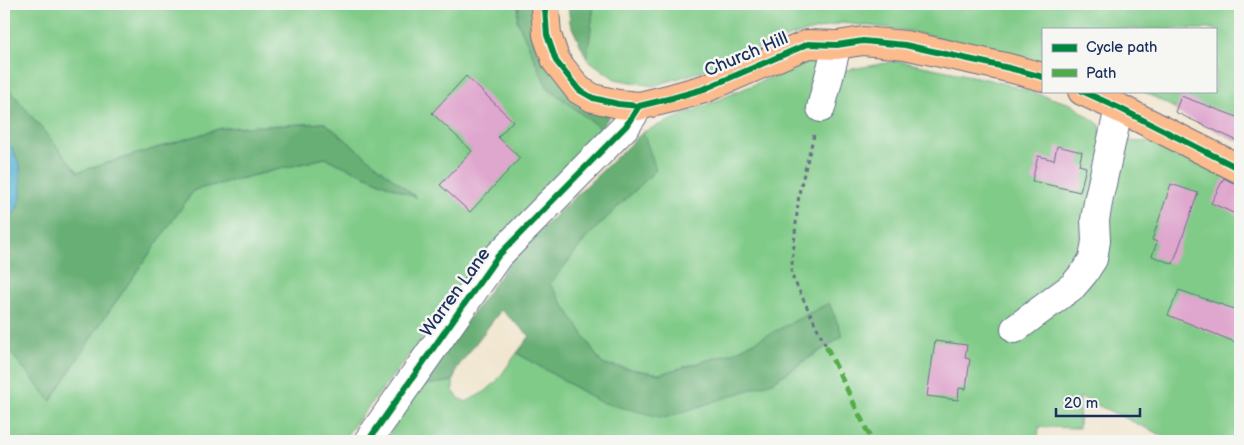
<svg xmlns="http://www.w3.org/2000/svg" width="1244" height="445" font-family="'Balsamiq Sans',sans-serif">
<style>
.green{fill:#80cb88;stroke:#4e7d73}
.forest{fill:#68af74;stroke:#426f69}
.water{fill:#55b2d3;stroke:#387098}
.building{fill:#dfa6ce}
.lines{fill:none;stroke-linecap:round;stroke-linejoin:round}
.minor-casing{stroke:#666f86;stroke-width:30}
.major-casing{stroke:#666f86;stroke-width:30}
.path{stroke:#666f86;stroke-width:3;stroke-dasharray:4 4;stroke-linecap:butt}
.minor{stroke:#fff;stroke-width:28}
.major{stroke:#fbbb8c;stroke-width:28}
.quiet{stroke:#52ab49;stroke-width:5;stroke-dasharray:10 5;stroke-linecap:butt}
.cycleway-casing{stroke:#f6f6f2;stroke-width:9}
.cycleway{stroke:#00873e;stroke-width:6}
.labels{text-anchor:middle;stroke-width:5;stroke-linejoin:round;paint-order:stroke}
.street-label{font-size:18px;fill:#1b2f5e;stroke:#f6f6f2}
</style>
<rect width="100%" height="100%" fill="#f6f6f2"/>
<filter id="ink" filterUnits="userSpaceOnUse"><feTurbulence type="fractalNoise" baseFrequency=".02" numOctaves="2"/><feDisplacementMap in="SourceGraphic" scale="10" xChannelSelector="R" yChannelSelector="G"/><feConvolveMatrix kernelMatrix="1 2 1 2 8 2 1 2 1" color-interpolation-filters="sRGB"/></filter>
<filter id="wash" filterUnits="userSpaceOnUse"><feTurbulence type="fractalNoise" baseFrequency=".0096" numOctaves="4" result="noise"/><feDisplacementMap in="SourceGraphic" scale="20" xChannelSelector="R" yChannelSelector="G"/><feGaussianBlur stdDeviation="1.12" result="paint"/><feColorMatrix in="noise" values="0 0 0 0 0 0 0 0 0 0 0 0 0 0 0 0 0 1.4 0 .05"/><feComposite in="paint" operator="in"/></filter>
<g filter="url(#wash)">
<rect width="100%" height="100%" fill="#f1e6cf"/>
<!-- green -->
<g class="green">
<polygon points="4,4 519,4 517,20 547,87 601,129 487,255 342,441 4,441 4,345 51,401 96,330 194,190 325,158 415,197 325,123 222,128 78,172 4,83"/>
<polygon points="594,4 1240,4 1240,142 1213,129 1143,91 1215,91 1215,29 1043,29 1043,66 933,36 889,28 842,23 791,36 699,72 653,86 615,79 587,59"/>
<polygon points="809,61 846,70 898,61 991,80 1071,104 1100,125 1102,140 1151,142 1240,182 1240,441 1174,441 1080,397 1079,428 1039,427 1038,441 385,441 420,386 453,381 453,391 459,398 466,402 486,391 496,382 517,353 600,402 773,382 843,336 829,304 733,353 660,374 602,364 550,284 588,236 656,170 643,132"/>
</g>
<!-- forest -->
<g class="forest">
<polygon points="519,4 538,4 551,63 613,110 601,129 547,87 517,20"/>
<polygon points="568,4 594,4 587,59 570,23"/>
<polygon points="4,83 78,172 222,128 325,123 417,198 325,158 194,190 96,330 51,401 4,345 4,227 12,218 12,148 4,136"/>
<polygon points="643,132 656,170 588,236 550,284 602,364 660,374 733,353 829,303 843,336 826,346 773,382 664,418 600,402 517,353 530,336 501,310 457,368 453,381 420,386 518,251"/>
</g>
<!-- water -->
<polygon class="water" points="4,136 12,148 20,166 21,198 12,218 4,227"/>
<g id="blocks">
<!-- building -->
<g class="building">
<polygon points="466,76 513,121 498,137 520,158 470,212 440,185 472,151 432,113"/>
<polygon points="1181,96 1240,118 1240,142 1175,112"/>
<polygon points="1057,146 1082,152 1079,165 1086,167 1080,192 1032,181 1038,156 1054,160"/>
<polygon points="1224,178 1233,183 1240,185 1240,216 1211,203"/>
<polygon points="1171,184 1198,193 1173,264 1152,256 1157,242 1152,240"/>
<polygon points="1179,290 1240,311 1240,344 1168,315"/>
<polygon points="935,341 967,345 965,358 970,359 966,389 959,388 958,400 927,396"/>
</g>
</g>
</g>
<g filter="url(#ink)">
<use href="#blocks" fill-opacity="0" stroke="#666f86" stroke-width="1"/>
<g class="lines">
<!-- minor casing -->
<g class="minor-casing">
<g id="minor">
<polyline points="821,108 837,45"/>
<polyline points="1015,329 1073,286 1084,273 1093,259 1096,241 1095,220 1099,197 1119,108"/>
<polyline points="368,441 498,256 626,126 639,106"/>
</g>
</g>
<!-- major casing -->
<g class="major-casing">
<g id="major">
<polyline points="546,4 545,8 547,35 556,61 579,90 593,98 618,104 639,106 672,98 704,89 808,44 837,45 863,41 905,45 1009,68 1043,77"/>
<polyline points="1082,91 1119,108 1240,169"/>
</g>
</g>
<!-- path -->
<polyline class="path" points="814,135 799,193 791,274 826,346"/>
<!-- minor -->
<use href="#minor" class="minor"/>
<!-- major -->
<use href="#major" class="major"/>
<!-- quiet -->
<polyline class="quiet" points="826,346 872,441"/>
<!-- cycleway casing -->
<g class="cycleway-casing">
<g id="cycleway">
<polyline points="546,4 545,8 547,35 556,61 579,90 593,98 618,104 639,106 672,98 704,89 808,44 837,45 863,41 905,45 1009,68 1043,77"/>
<polyline points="1082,91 1119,108 1240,169"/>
<polyline points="368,441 498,256 626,126 639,106"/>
</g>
</g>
<!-- cycleway -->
<use href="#cycleway" class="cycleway"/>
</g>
</g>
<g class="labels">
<!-- street labels -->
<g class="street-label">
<text transform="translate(746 54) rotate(-23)" y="6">Church Hill</text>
<text transform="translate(455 292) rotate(-54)" y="6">Warren Lane</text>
</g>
</g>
<!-- margin -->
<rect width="1244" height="445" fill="none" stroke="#f6f6f2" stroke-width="20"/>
<!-- legend -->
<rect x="1042" y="28" width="175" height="65" fill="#f6f6f2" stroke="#9ea6b7"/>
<rect x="1052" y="44" width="25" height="8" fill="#00873e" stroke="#9ea6b7"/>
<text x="1086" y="52" font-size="15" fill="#1b2f5e">Cycle path</text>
<rect x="1052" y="69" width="25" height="8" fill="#52ab49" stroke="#9ea6b7"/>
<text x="1086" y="78" font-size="15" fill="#1b2f5e">Path</text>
<!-- scale -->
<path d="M1056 408v8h84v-8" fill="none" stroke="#1b2f5e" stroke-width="2.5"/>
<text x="1064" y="408" font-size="15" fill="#1b2f5e" stroke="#f6f6f2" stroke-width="4" paint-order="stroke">20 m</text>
</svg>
